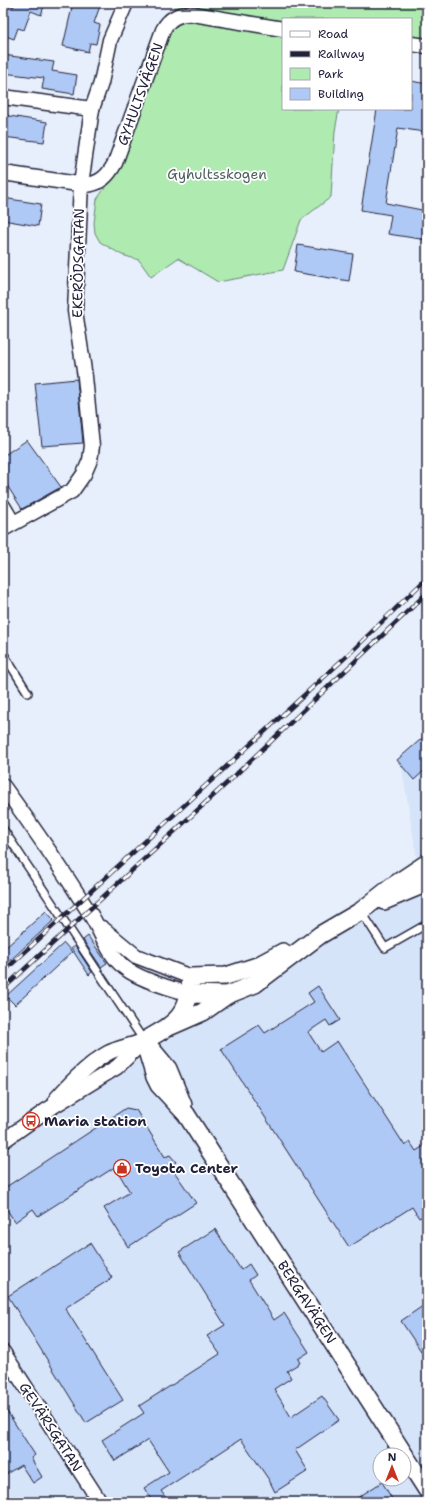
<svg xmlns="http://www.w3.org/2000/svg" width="430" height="1505" font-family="'Shantell Sans',sans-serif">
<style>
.built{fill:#d6e4fa;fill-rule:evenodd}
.green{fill:#afeab0;stroke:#688676}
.building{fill:#afc9f6;stroke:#22223b}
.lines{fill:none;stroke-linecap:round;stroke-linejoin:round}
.service-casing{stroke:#22223b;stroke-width:10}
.minor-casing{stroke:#22223b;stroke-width:17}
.tertiary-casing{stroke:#22223b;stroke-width:20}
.service{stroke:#fff;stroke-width:7}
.minor{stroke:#fff;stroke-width:14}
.tertiary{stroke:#fff;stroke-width:17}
.rail-casing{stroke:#22223b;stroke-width:4.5}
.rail{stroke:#fff;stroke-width:3;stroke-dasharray:9;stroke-linecap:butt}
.labels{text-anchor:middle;stroke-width:3.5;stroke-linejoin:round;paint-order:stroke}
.street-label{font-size:14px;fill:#22223b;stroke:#fff}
.park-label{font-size:14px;fill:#4c5e5e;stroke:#fff}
.poi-label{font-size:14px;font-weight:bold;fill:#22223b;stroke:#fff;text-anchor:start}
</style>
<rect width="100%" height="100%" fill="#e7effc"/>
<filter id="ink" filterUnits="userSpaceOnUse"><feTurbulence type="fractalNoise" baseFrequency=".025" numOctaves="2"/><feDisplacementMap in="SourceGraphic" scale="8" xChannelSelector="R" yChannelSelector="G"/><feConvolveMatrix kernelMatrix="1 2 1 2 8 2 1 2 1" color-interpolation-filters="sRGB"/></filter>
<g filter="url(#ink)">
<!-- built -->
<path class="built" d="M 427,742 L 427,1502 L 3,1502 L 3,1148 L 120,1073 L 194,1021 L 419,871 L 401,763 ZM 380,1455 L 404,1455 L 404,1479 L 380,1479 Z"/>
<!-- green -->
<polygon class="green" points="175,3 427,3 427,49 411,47 411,19 283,19 283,109 339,109 335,131 331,197 301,220 283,270 218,282 178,258 151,277 139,260 122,255 100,242 95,233 94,223 97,199 121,166 172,24"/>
<!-- building -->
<g class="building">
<polygon points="3,3 14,7 12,3 45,3 41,15 31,11 24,30 18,28 14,39 3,35"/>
<polygon points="73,3 101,3 94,23 100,25 96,44 90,43 88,52 63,46"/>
<polygon points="3,55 54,62 52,71 77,75 74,94 42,89 44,78 3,73"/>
<polygon points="411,81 427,84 427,115 424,132 398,128 386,203 427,211 427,240 388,234 391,215 361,210 377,109 411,109"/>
<polygon points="3,115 47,122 44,142 3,137"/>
<polygon points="3,198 41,204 38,226 3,220"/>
<polygon points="298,245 353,254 349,281 294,272"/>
<polygon points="77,379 83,443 42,446 35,383"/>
<polygon points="27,440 61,487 22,509 3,479 3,456"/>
<polygon points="427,734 427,768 414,780 397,760"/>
<polygon points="46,911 54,920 3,967 3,950"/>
<polygon points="88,936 107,963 101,967 83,940"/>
<polygon points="64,943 72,952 15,1005 6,996"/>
<polygon points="75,946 92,972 89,975 71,948"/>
<polygon points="318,986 340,1020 330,1026 326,1020 308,1032 321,1052 337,1041 405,1146 410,1142 416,1151 427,1144 427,1214 419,1218 412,1207 349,1247 221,1049 259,1025 265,1033 314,1002 308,993"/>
<polygon points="126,1108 136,1110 165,1157 170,1155 176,1162 171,1167 196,1203 128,1247 104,1208 130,1192 115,1167 38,1216 33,1209 15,1222 3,1204 3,1189"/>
<polygon points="215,1229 241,1270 249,1264 256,1275 249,1280 274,1320 284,1313 309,1352 298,1359 300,1363 287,1371 291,1378 274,1389 291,1417 322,1396 339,1420 295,1450 308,1471 275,1492 269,1480 241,1439 161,1491 169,1502 153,1502 144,1488 169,1472 148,1440 115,1461 102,1440 144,1413 139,1406 220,1354 207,1336 225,1325 179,1252"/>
<polygon points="90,1243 112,1278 65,1308 123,1400 86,1423 8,1296"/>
<polygon points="427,1303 427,1360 401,1321"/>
<polygon points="3,1405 35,1455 31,1458 42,1477 33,1483 21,1465 3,1476"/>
<polygon points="382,1482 394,1502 351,1502"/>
</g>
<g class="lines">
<!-- service casing -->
<g class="service-casing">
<g id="service">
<polyline points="3,653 28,693"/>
<polyline points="3,829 144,1041"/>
<polyline points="361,911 385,948 427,924"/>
</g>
</g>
<!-- minor casing -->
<g class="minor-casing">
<g id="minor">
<polyline points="411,44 427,46"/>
<polyline points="3,97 92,109"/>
<path d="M 3,173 L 85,185 C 100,184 108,176 115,163 L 163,30 C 169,18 180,13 193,14 L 283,29"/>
<polyline points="3,506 13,523"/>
<polyline points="3,529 72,491 84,474 90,460 92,446 85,377 75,311 81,184 92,109 101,83 110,40 126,3"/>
<path d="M 3,786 C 33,827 62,869 89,912 C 101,930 107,954 125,968 C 140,980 172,989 190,994"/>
<polyline points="102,928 136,956 191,977"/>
<path d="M 56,1099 C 71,1082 88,1064 108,1053 C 117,1048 130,1046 140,1042"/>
<polyline points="3,1141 47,1110 117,1067 144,1041"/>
<polyline points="3,1352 100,1502"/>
</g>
</g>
<!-- tertiary casing -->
<g class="tertiary-casing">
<g id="tertiary">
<polyline points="384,901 427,883"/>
<polyline points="190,994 227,995"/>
<polyline points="171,1026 203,1012 227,995 255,984 320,935 361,911 394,885 427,863"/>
<polyline points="144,1041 155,1077 159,1085 186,1114 427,1490"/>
<path d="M 144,1041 C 176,1023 189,1016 191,977 L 226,976 L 257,966 L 283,952"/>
<polyline points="148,1045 168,1069 183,1105"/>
</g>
</g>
<!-- service -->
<use href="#service" class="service"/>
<!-- minor -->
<use href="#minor" class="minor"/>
<!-- tertiary -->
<use href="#tertiary" class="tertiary"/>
<!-- rail casing -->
<g class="rail-casing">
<g id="rail">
<polyline points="3,972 350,653 427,578"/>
<polyline points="3,989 227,783 427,593"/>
</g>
</g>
<!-- rail -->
<use href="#rail" class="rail"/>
</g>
</g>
<!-- icons -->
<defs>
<g id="bus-ring" transform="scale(0.9)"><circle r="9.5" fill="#fff" stroke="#c8321e" stroke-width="1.5"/><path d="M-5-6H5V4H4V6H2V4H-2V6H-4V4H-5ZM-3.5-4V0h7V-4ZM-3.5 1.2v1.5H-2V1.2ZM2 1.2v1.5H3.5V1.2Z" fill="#c8321e"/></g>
<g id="shop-ring" transform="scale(0.9)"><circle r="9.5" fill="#fff" stroke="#c8321e" stroke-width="1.5"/><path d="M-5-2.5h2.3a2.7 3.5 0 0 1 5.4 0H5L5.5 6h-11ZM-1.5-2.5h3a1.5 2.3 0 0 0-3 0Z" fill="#c8321e"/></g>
</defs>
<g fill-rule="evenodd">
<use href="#bus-ring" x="31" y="1121"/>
<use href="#shop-ring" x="122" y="1168"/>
</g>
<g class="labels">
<!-- street labels -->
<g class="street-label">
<text transform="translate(140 94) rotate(-70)" y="5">GYHULTSVÄGEN</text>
<text transform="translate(78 263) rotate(-89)" y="5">EKERÖDSGATAN</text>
<text transform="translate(307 1302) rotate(57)" y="5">BERGAVÄGEN</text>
<text transform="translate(51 1427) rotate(57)" y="5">GEVÄRSGATAN</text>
</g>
<!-- park labels -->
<g class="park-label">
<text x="217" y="179">Gyhultsskogen</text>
</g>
<!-- poi labels -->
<g class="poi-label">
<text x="44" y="1126">Maria station</text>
<text x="135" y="1173">Toyota Center</text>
</g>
</g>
<!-- margin -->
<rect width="430" height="1505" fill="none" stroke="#fff" stroke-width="16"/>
<rect x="8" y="8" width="414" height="1489" fill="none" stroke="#22223b" stroke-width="1.5" filter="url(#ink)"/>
<!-- legend -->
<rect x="282" y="18" width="130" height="92" fill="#ffffff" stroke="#a7a7b1"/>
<rect x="290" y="31" width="20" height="6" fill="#ffffff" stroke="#a7a7b1"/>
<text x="318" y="38" font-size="12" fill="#22223b">Road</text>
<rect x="290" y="51" width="20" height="6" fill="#22223b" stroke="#a7a7b1"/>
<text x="318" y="58" font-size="12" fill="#22223b">Railway</text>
<rect x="290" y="68" width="20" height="12" fill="#afeab0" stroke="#a7a7b1"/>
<text x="318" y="78" font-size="12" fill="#22223b">Park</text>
<rect x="290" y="88" width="20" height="12" fill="#afc9f6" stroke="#a7a7b1"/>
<text x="318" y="98" font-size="12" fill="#22223b">Building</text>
<!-- north arrow -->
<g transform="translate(392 1467)"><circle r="19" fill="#ffffff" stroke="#a7a7b1"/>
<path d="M0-3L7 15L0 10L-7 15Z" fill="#c8321e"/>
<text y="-6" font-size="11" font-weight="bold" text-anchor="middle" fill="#22223b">N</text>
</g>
</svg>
